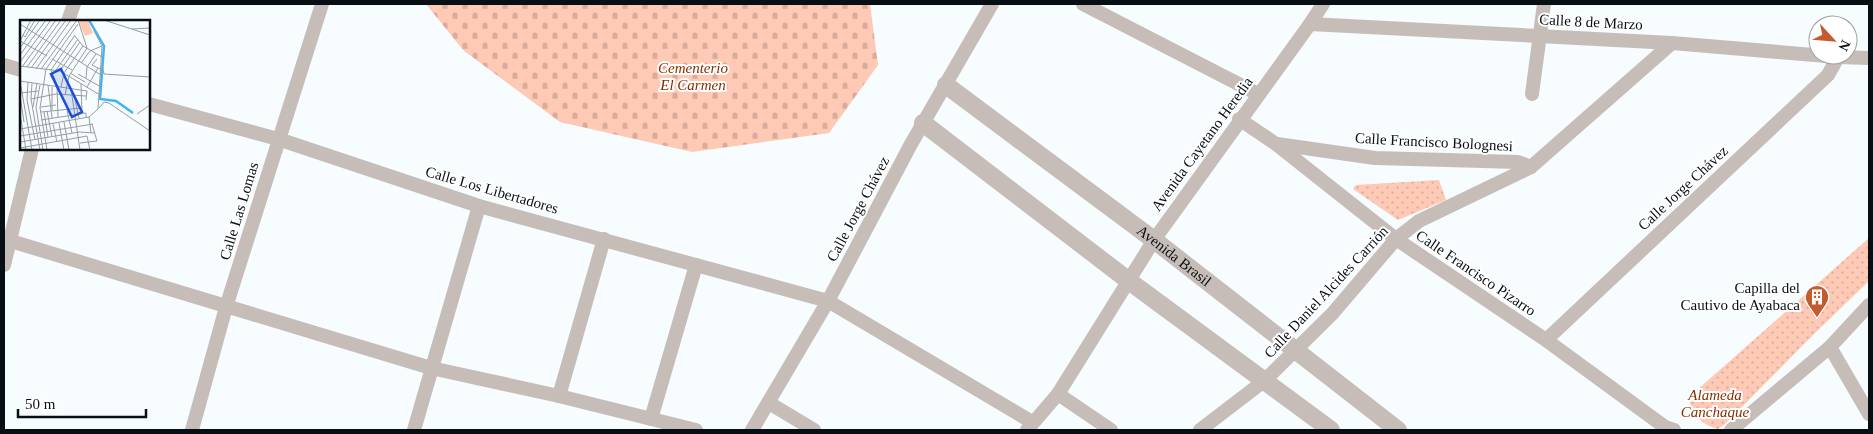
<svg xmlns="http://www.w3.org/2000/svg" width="1873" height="434" font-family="'Times New Roman',serif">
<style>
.cemetery{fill:url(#cemetery-stones)}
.park{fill:url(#park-dots)}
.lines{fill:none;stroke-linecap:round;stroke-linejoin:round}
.minor{stroke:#c7bdb8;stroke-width:14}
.tertiary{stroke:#c7bdb8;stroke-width:18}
.labels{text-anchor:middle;stroke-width:4;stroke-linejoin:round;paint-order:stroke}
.street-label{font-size:15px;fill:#080f14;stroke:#fff}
.park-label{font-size:15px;font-style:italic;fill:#842e00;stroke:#fff}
.poi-label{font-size:15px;fill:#080f14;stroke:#fff;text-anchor:end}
.inset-river{fill:none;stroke:#44b4ed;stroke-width:2.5}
.inset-road{fill:none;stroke:#979da0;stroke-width:1}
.view{fill:#1d4ed8;fill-opacity:0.15;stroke:#1d4ed8;stroke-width:2.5}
.inset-edge{fill:none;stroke:#080f14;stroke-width:2.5}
</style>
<defs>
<pattern id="cemetery-stones" width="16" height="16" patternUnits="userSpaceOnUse" patternTransform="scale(1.25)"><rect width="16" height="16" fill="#fec9b5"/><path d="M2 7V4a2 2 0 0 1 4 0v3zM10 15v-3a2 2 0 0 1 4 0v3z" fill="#d8ab9b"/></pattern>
<pattern id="park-dots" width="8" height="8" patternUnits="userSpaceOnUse" patternTransform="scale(1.25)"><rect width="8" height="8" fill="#fec9b5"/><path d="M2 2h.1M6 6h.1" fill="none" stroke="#d8ab9b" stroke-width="1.8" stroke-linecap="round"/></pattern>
</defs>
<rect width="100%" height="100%" fill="#f7fcfe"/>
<!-- cemetery -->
<polygon class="cemetery" points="426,4 870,4 878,65 829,133 692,152 560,122 463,50"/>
<!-- park -->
<g class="park">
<polygon points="1439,180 1446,200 1398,220 1353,189 1356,185"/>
<path d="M 1869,238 L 1869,281 L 1814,334 L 1724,425 L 1718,429 C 1700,424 1694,415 1688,398 Z"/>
</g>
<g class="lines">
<!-- minor -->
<g class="minor">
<polyline points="1083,4 1258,94"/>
<polyline points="68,21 74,4"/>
<polyline points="1310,24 1672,43 1838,57 1869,58"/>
<polyline points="4,65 21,70"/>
<polyline points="1532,94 1544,4"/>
<polyline points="149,104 278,139 479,206 828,301 1032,422"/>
<polyline points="1239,119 1276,144 1396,239 1546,340 1665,427 1674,430"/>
<polyline points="1277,144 1375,158 1518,162 1531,167"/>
<polyline points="4,239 431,368 559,396 696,430"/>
<polyline points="4,265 32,149"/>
<polyline points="1546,340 1828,75 1838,57"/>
<polyline points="1830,347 1869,414"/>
<polyline points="1058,394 1111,430"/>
<polyline points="559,396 604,239"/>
<polyline points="769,403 814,430"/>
<polyline points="651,419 696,265"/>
<polyline points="192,430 226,307 322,4"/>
<polyline points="414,430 479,206"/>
<polyline points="752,430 828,301 911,144 992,4"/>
<polyline points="1027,430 1058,394 1154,240 1310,24 1323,4"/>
<polyline points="1200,430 1264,381 1332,314 1396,239 1419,221 1531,167 1672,43"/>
<polyline points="1731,430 1830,347 1869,305"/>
</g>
<!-- tertiary -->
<g class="tertiary">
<path id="s1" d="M 946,85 L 1154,240 L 1398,430"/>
<polyline points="923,123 1129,281 1331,430"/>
</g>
</g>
<!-- icons -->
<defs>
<g id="building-pin" transform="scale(1.25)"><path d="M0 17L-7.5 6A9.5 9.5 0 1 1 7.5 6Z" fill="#c25b2e" stroke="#fff"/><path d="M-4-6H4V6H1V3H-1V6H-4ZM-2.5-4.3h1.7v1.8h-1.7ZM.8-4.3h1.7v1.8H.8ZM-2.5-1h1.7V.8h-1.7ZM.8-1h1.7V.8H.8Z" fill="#fff"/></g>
</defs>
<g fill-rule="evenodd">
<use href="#building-pin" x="1817" y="297"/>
</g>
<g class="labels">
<!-- street labels -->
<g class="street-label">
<text transform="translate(1591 22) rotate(3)" y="5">Calle 8 de Marzo</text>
<text transform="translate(1434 142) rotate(3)" y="5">Calle Francisco Bolognesi</text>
<text transform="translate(1202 144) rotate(-54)" y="5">Avenida Cayetano Heredia</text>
<text transform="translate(1683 188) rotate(-43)" y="5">Calle Jorge Chávez</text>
<text transform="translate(492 190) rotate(16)" y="5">Calle Los Libertadores</text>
<text transform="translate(858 209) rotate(-62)" y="5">Calle Jorge Chávez</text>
<text transform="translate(239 211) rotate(-73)" y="5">Calle Las Lomas</text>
<text dy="5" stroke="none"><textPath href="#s1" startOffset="285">Avenida Brasil</textPath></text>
<text transform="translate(1476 273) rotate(34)" y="5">Calle Francisco Pizarro</text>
<text transform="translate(1326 292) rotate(-47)" y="5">Calle Daniel Alcides Carrión</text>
</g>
<!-- park labels -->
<g class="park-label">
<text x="693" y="73">Cementerio<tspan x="693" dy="17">El Carmen</tspan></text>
<text x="1715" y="400">Alameda<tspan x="1715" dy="17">Canchaque</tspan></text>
</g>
<!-- poi labels -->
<g class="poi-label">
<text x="1800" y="293">Capilla del<tspan x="1800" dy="17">Cautivo de Ayabaca</tspan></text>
</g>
</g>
<!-- overview -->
<g transform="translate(20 20)">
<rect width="130" height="130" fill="#f7fcfe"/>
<path d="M 58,0 L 68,0 L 73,13 L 65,16 Z" fill="#fec9b5"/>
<path class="inset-river" d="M 69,0 L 84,26 L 80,79 L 96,81 L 113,93"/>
<path class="inset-road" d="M 84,0 L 130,15M 0,4 L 81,55M 112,9 L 130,8M 3,15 L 5,17 L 15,0M 54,15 L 63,26 L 82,37M 0,21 L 27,36M 0,21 L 11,0M 0,28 L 20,0M 0,35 L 26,0M 32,39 L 52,50M 77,39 L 72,45 L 82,50M 0,42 L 31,0M 61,43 L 70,31 L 82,26M 82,45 L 84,54 L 130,57M 0,46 L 40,51 L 80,75M 2,47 L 36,0M 7,47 L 41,0M 11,48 L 46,0M 16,49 L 51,0M 21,49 L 57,0M 36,50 L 58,19M 40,51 L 60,22M 50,53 L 65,62M 58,54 L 81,67M 66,58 L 67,47 L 76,34M 0,61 L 67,71 L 66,80M 0,61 L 12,130M 8,62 L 7,80 L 15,120M 12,63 L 11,79 L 20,130M 61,64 L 62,93M 20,65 L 16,87 L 23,130M 28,65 L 32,98M 32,67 L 32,90M 37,67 L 38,97M 38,67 L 31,50 L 55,15M 41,67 L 44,53 L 63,26M 67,67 L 78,48M 51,69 L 60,130M 0,73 L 18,71M 45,75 L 49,56 L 67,28 L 58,0M 54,75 L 59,98M 0,76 L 4,102M 11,79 L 36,74 L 66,76M 13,87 L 17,63M 21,87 L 36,85M 79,88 L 84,82 L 89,83 L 130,111M 47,90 L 52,113M 27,91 L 32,117M 21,92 L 61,88M 24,92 L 28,117M 0,94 L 6,130M 117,94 L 130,85M 69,97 L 71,113M 21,100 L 66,93 L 66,97M 44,102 L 49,130M 39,103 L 44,130M 33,104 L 37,122M 72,104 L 77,121M 0,109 L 69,97 L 78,89 L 82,26 L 74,11M 0,116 L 73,104M 0,122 L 59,112 L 75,113M 60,123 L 77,121M 0,128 L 67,116 L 70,130M 27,130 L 20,88 L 26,49 L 58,4"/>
<path class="view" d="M 41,49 L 62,92 L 52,97 L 31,54 Z"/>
<rect width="130" height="130" class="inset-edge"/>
</g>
<!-- border -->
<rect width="1873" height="434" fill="none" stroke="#080f14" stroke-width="10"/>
<!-- north arrow -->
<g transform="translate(1833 40) rotate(116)"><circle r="24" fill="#ffffff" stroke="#9c9fa1"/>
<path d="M0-4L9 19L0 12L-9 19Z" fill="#c25b2e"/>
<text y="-8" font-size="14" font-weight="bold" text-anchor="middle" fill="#080f14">N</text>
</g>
<!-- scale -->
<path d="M18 409v8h128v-8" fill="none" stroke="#080f14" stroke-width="2.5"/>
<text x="25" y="409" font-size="15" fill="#080f14" stroke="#ffffff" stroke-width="4" paint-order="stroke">50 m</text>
</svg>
